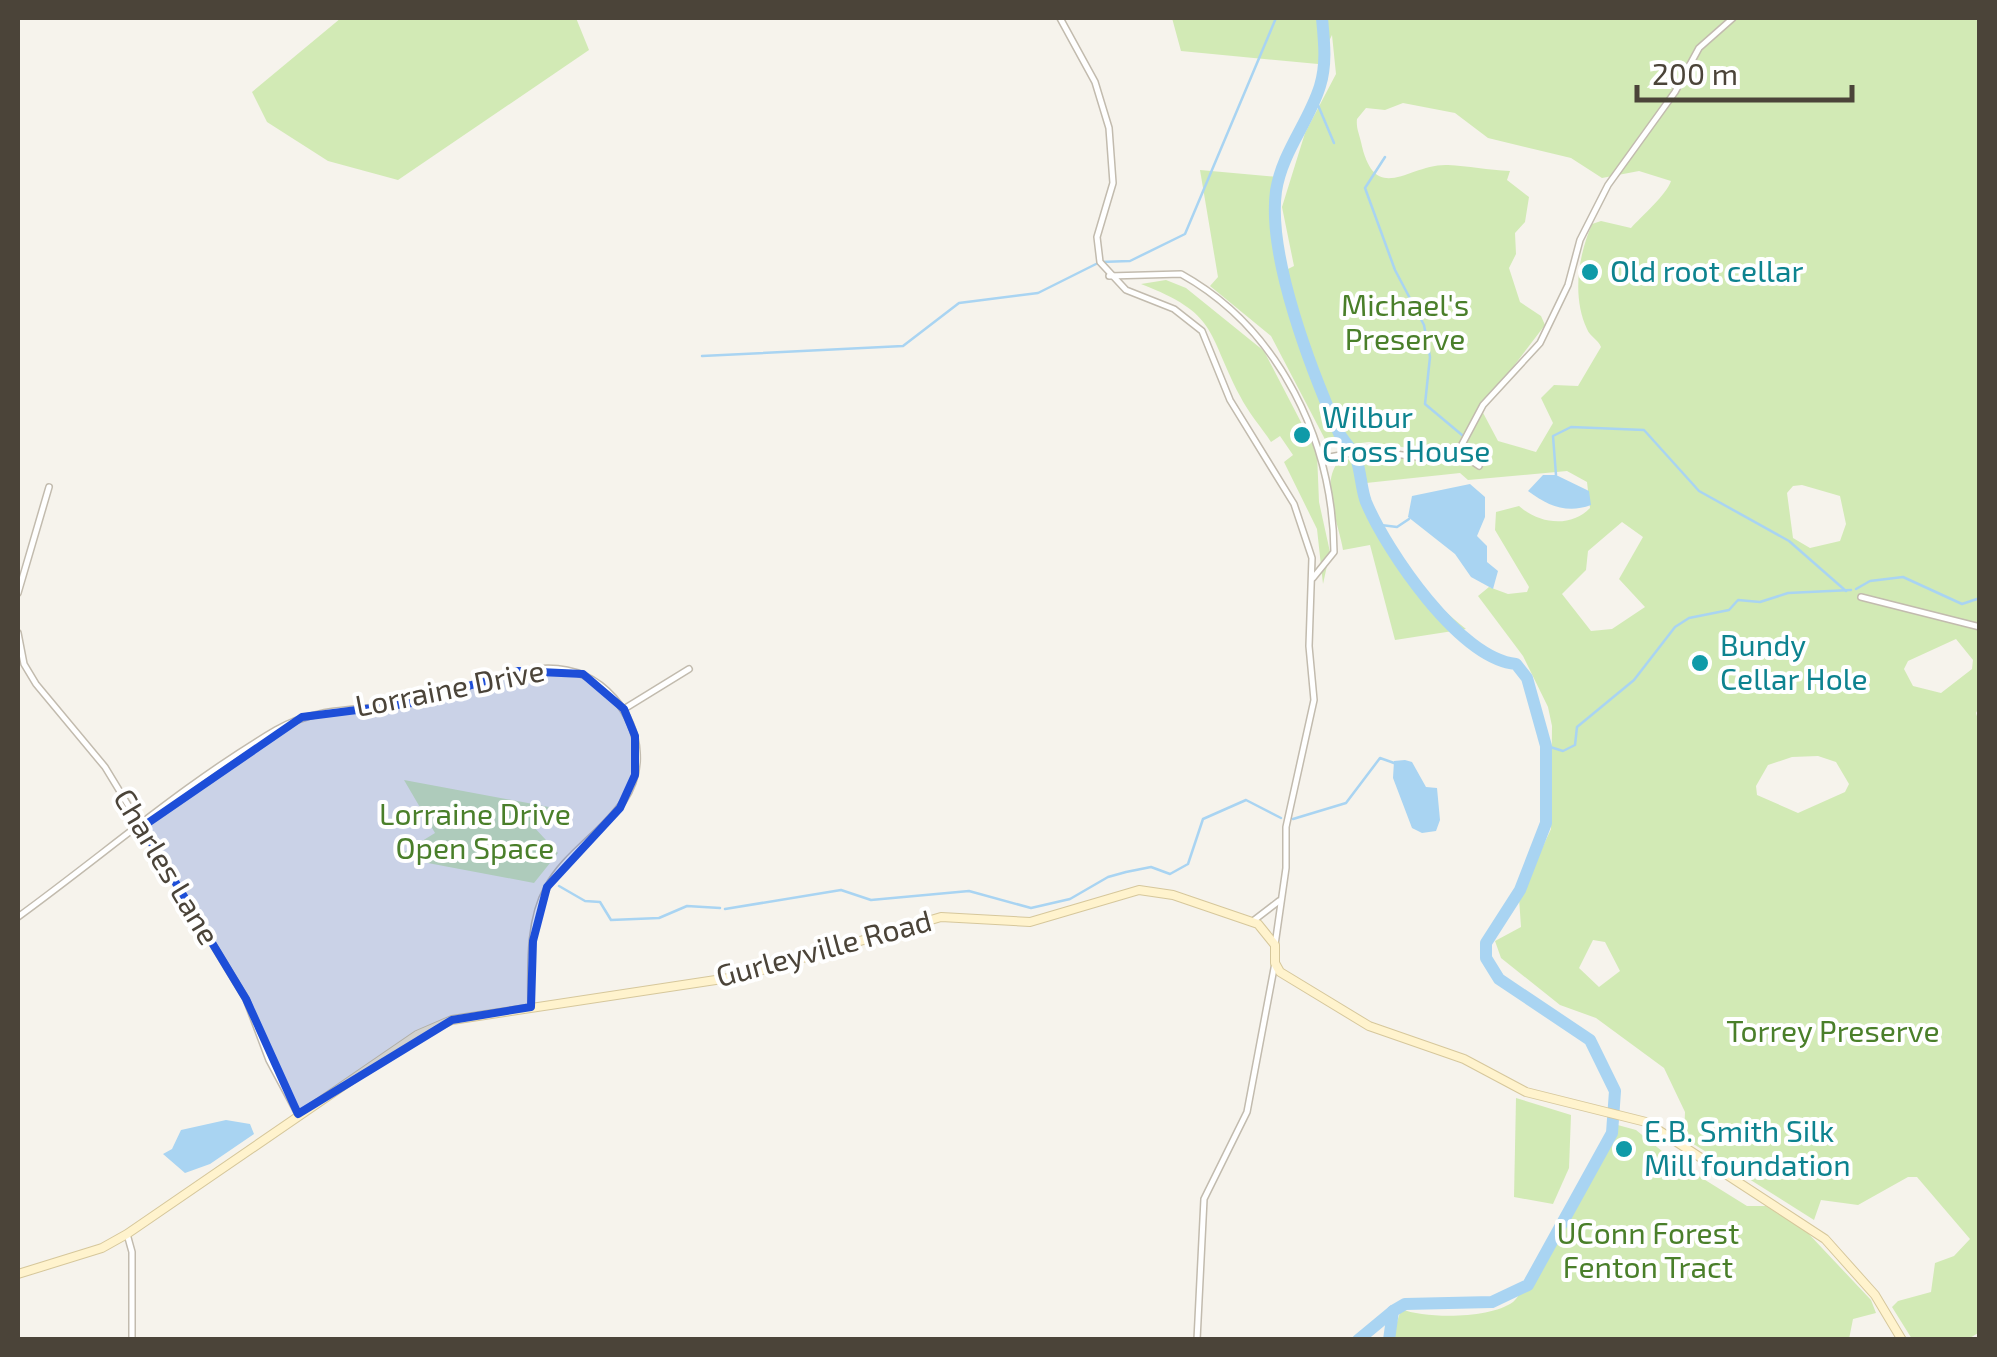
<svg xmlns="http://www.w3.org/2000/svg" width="1997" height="1357" font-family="'Exo 2',sans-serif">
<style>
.green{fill:#d2eab5;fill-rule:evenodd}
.water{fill:#a9d4f2}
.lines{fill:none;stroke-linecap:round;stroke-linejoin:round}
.stream{stroke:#a9d4f2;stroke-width:2.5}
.river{stroke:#a9d4f2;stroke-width:12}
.street-casing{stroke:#c2bbae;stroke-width:8}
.secondary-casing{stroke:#d6c79b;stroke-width:10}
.street{stroke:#fff;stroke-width:5}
.secondary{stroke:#fff3cd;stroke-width:8}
.marked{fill:#1d4ed8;fill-opacity:0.2;stroke:#1d4ed8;stroke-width:8;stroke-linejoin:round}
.culture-dot{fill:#0f9aa8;stroke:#fff;stroke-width:4}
.labels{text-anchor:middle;stroke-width:8;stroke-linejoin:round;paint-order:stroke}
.culture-label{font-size:30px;fill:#0d838f;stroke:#fff;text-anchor:start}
.park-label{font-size:30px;fill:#4a7f2a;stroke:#fff}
.street-label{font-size:30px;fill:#4b4439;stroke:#fff}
</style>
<rect width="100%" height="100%" fill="#f6f3ec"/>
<!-- green -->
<g class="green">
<polygon points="341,18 576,18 589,50 398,180 328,161 267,122 252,92"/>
<path d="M 1172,18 L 1979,18 L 1980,705 L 1976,713 L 1980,726 L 1980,1332 L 1968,1339 L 1912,1339 L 1892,1307 L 1898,1301 L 1931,1292 L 1935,1263 L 1954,1256 L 1970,1239 L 1917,1177 L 1908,1177 L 1858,1205 L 1821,1200 L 1814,1220 L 1684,1138 L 1685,1112 L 1664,1068 L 1596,1018 L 1560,1005 L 1501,958 L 1495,941 L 1521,927 L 1519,898 L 1551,829 L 1552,726 L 1548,707 L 1523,656 L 1478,596 L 1489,587 L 1508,594 L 1527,592 L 1529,587 L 1495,530 L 1496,512 L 1519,506 C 1539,524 1571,528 1590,508 L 1587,482 L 1567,471 L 1468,480 L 1460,473 L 1366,483 C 1371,544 1421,592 1466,629 L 1395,640 L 1370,545 L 1343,550 C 1339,524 1320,485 1338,462 L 1368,455 L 1448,464 L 1456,460 L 1453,445 L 1435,452 L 1369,442 L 1329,447 L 1271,336 L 1210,286 L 1218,277 L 1200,170 L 1279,177 L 1277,231 L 1286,270 L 1294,266 L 1282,207 L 1305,133 L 1336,74 L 1332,35 L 1318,64 L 1181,51 ZM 1403,103 L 1455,113 L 1488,138 L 1571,158 L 1602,178 L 1639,171 L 1671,181 C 1667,194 1641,217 1631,228 L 1601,221 L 1592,224 C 1578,256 1572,297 1587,329 C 1590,337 1598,339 1601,347 L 1578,386 L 1554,385 L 1541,398 L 1553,423 L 1536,452 L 1498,441 L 1481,409 L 1545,325 L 1541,316 L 1520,302 L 1509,268 L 1516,254 L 1515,233 L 1525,222 L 1529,197 L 1507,180 L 1510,171 C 1488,170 1468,166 1448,165 C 1409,163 1375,208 1361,142 C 1359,133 1356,128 1357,119 L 1366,108 L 1385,110 ZM 1802,485 L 1840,496 L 1846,524 L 1840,541 L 1810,548 L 1793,538 L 1787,493 L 1793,486 ZM 1622,522 L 1643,537 L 1619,579 L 1645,607 L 1612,629 L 1591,631 L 1562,594 L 1586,570 L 1588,551 ZM 1956,639 L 1973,660 L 1972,669 L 1941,693 L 1913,686 L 1904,669 L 1908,661 ZM 1818,756 L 1836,762 L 1849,784 L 1845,792 L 1798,813 L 1757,795 L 1756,786 L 1768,765 L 1792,757 ZM 1593,940 L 1605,942 L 1620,971 L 1599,987 L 1579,968 Z"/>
<path d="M 1166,280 L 1186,288 L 1264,351 L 1317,453 L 1319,502 L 1330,552 L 1323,584 L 1317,529 L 1284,462 L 1293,455 L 1280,436 L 1271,442 C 1261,427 1248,412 1240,396 C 1206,330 1218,314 1141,284 Z"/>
<polygon points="404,780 549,807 533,826 558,853 534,883 396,857 435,833"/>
<polygon points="1516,1098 1571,1115 1569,1168 1553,1204 1514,1197"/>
<path d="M 1614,1124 L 1636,1130 L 1673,1160 L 1747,1206 L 1766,1206 L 1806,1231 L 1871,1300 L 1876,1313 L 1853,1319 L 1849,1339 L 1392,1339 L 1401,1309 C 1426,1319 1490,1319 1513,1302 C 1524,1294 1609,1155 1613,1139 C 1615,1134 1614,1129 1614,1124 Z"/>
</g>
<!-- water -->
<g class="water">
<path d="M 1543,475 L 1556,475 L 1589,491 L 1591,505 C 1567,514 1548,506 1528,491 Z"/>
<polygon points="1470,484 1485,497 1485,517 1477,536 1487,546 1487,562 1498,571 1493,589 1471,577 1455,554 1408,517 1412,496"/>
<polygon points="1405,760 1412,762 1426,787 1437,788 1440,820 1436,831 1422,833 1412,828 1393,778 1394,761"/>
<polygon points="226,1120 250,1124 254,1134 210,1164 185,1173 163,1154 172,1149 181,1130"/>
</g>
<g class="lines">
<!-- stream -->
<g class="stream">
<polyline points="1315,98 1334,143"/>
<polyline points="1385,157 1365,188 1395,270 1424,325 1430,357 1425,404 1462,435"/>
<polyline points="702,356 903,346 959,303 1038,293 1100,262 1130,261 1185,234 1276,18"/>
<polyline points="1556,475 1553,436 1571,427 1644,430 1699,491 1789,541 1846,591"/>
<polyline points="1381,525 1397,527 1409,519"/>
<polyline points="1856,589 1870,581 1903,577 1962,604 1980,598"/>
<polyline points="1538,714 1547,746 1563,751 1575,745 1577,727 1634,680 1675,627 1689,618 1729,610 1738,600 1760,602 1788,593 1851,590"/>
<polyline points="1293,819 1346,803 1380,758 1394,763"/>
<polyline points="559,886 585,901 600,902 611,920 659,918 687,906 720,908"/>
<polyline points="725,909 841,890 871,900 969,891 1031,908 1070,899 1108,877 1126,872 1151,867 1170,874 1188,864 1203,819 1246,800 1281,818"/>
</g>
<!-- river -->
<g class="river">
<path d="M 1322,18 C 1324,40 1327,64 1320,86 C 1309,122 1282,152 1276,191 C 1267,257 1312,372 1339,433 C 1344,442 1352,449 1356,458 C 1361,472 1361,489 1366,502 C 1387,552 1460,659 1516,664 L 1527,678 L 1546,746 L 1546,823 L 1520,890 L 1486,943 L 1486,958 L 1499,979 L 1590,1040 L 1615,1091 L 1612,1133 L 1528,1285 L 1492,1302 L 1405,1304 L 1393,1311 L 1389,1340"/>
<polyline points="1358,1340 1393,1311"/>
</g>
<!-- street casing -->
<g class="street-casing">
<g id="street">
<polyline points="1060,18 1095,82 1109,128 1113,183 1097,237 1100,262 1126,290 1174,309 1202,331 1230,400 1294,504 1312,558 1309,646 1314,700 1286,827 1286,868 1275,945"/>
<path d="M 1109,276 L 1181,274 C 1280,329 1333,442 1334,552 L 1313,578"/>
<polyline points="1458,452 1479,466"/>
<polyline points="1324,458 1368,450 1423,458 1458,452 1483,405 1540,343 1568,285 1580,240 1608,185 1675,92 1699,48 1733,18"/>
<polyline points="18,593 49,487"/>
<polyline points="1861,597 1980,627"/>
<polyline points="18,633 24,664 36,684 105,767 246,999 269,1060 298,1114"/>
<polyline points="624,709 689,669"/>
<path d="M 18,917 C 102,856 187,782 276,730 C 320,704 368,712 416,702 C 480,688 560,636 614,698 C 628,714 636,732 637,753 C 641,815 572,840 547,888 C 528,922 531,969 531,1007"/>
<polyline points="1253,921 1279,901"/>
<polyline points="127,1234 132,1252 132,1340"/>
<polyline points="1197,1340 1204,1199 1247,1112 1275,963"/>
</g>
</g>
<!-- secondary casing -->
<g class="secondary-casing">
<polyline id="secondary" points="18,1274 102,1248 127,1234 417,1035 452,1020 742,976 941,917 1030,922 1139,890 1173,895 1258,924 1275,945 1275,963 1280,972 1369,1026 1464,1059 1526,1092 1646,1122 1825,1239 1875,1295 1902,1340"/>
</g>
<!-- street -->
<use href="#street" class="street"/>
<!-- secondary -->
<use href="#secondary" class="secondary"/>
</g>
<!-- marked area -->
<path class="marked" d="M 518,671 L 583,674 L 624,709 L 635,736 L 635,775 L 620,808 L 547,887 L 533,941 L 531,1007 L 452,1020 L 298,1114 L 246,999 L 142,827 L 302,717 L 412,703 Z"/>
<!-- markers -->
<g class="culture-dot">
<circle cx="1590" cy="272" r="10"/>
<circle cx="1302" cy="435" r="10"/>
<circle cx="1700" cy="663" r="10"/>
<circle cx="1624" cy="1149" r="10"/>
</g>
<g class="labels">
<!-- culture labels -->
<g class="culture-label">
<text x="1610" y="282">Old root cellar</text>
<text x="1322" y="428">Wilbur<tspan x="1322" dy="34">Cross House</tspan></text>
<text x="1720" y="656">Bundy<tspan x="1720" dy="34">Cellar Hole</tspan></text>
<text x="1644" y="1142">E.B. Smith Silk<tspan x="1644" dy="34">Mill foundation</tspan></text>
</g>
<!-- park labels -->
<g class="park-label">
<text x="1405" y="316">Michael's<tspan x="1405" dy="34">Preserve</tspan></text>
<text x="475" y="825">Lorraine Drive<tspan x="475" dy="34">Open Space</tspan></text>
<text x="1833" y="1042">Torrey Preserve</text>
<text x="1648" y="1244">UConn Forest<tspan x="1648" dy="34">Fenton Tract</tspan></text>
</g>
<!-- street labels -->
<g class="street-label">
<text transform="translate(450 689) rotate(-11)" y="10">Lorraine Drive</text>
<text transform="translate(166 867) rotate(59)" y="10">Charles Lane</text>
<text transform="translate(824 949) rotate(-15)" y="10">Gurleyville Road</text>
</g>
</g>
<!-- border -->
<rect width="1997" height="1357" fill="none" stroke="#4b4439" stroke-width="40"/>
<!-- scale -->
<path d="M1637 85v15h215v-15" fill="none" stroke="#4b4439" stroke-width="5"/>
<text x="1652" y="85" font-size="30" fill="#4b4439" stroke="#ffffff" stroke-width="8" paint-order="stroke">200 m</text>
</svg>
